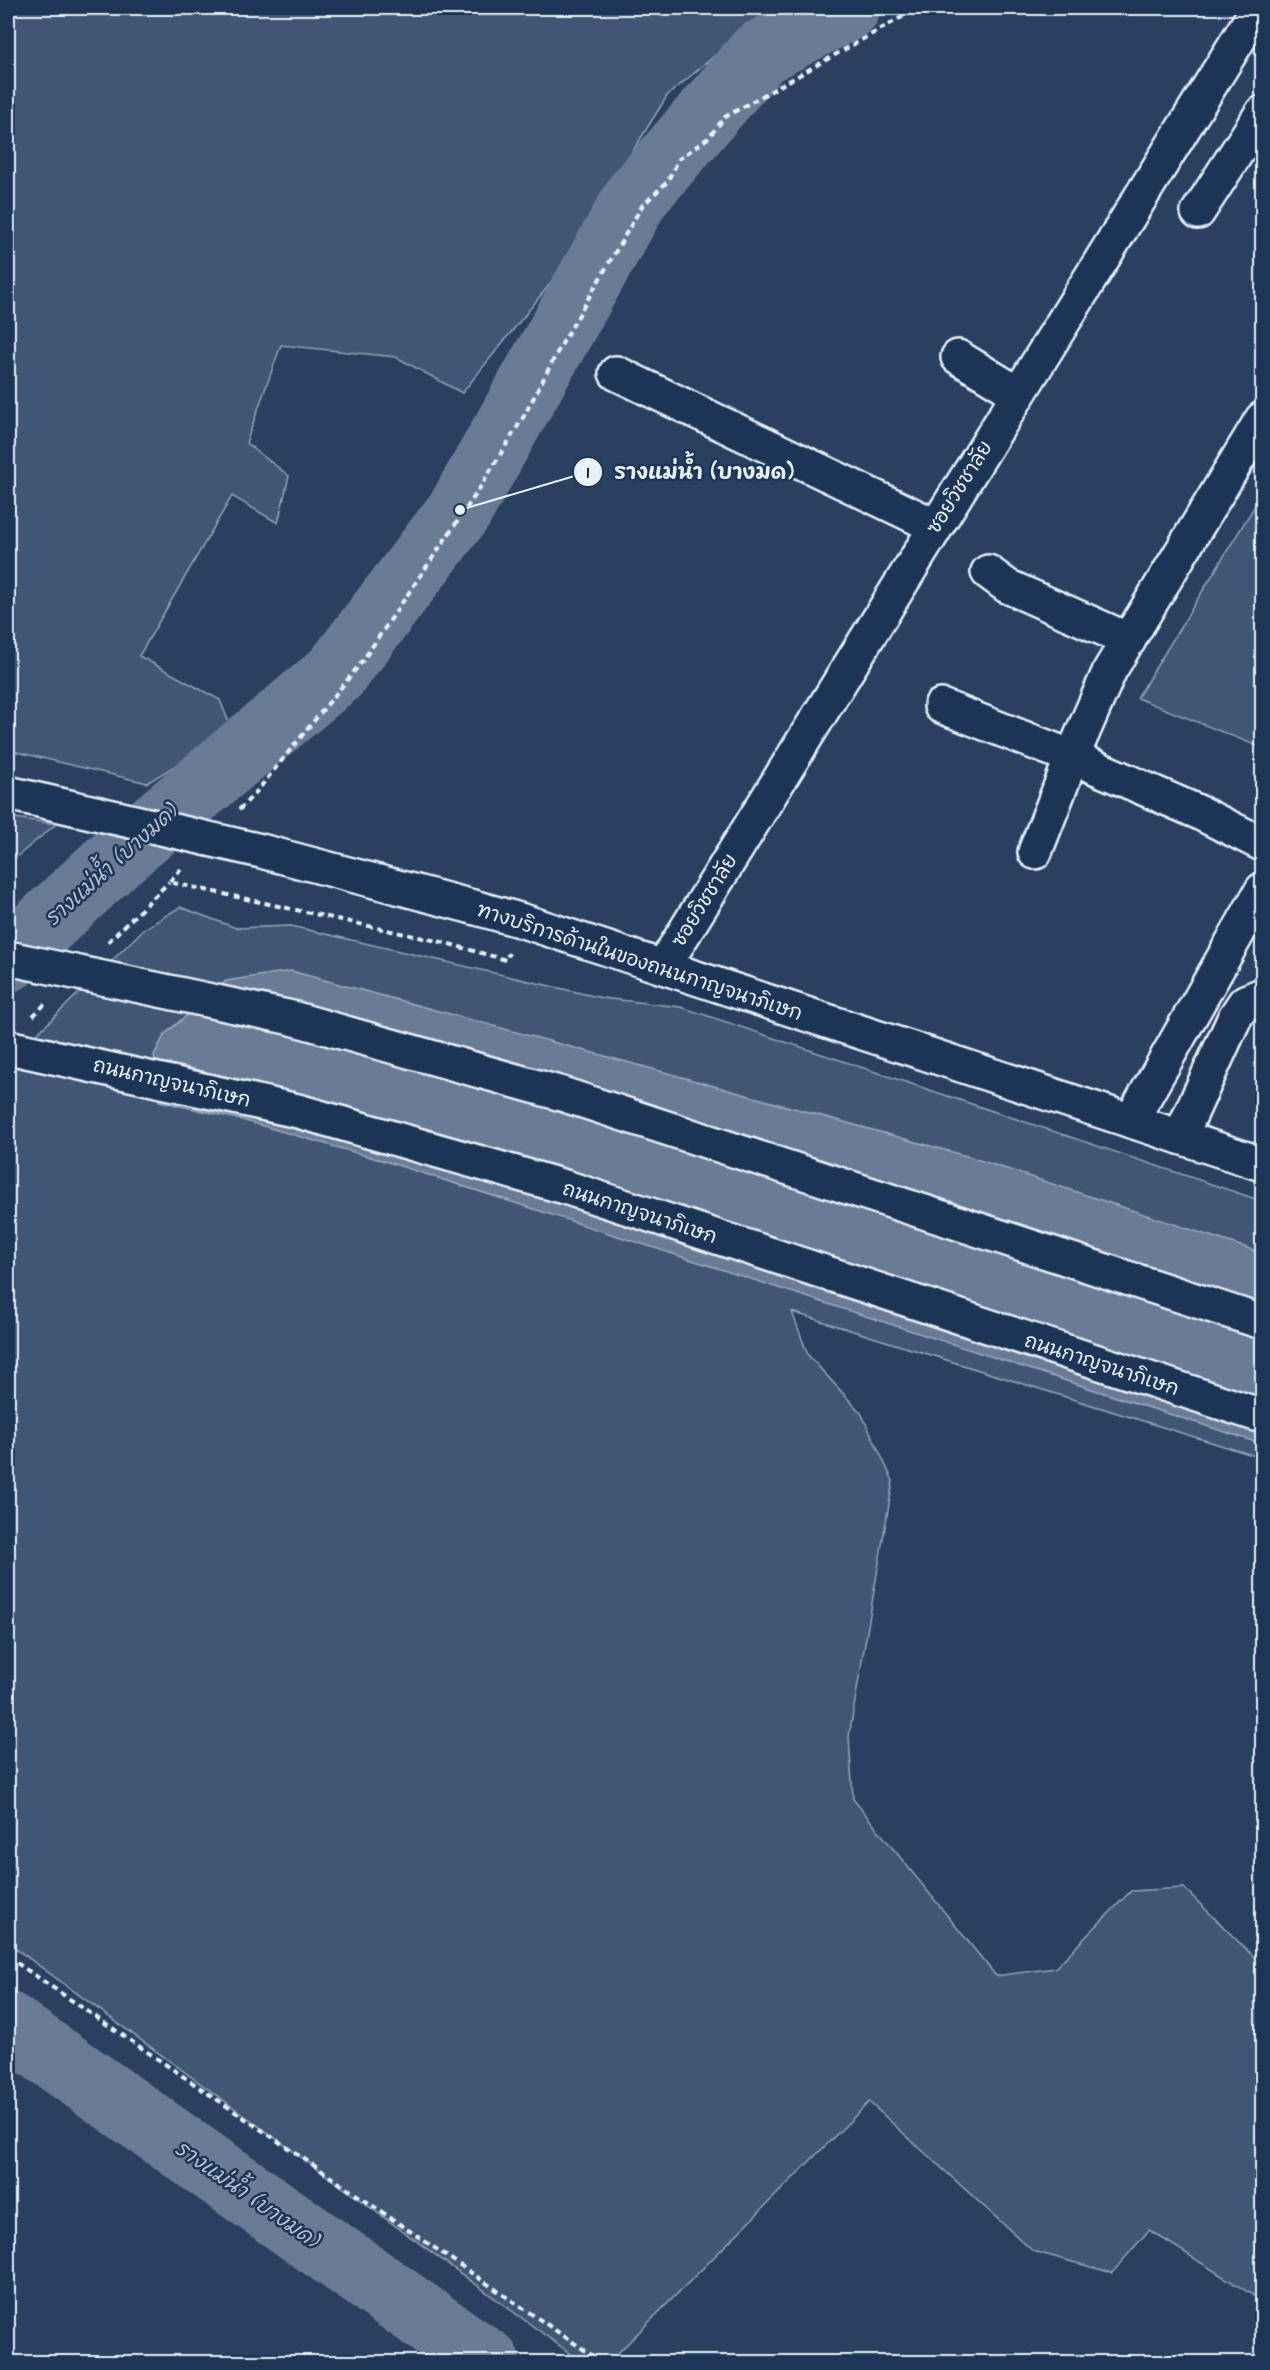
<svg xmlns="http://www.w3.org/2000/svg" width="1270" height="2370" font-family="'Architects Daughter','Playpen Sans Thai',sans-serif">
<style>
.green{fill:#415774;stroke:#94a4b6;stroke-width:1.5}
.water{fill:#6b7c95;stroke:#9dabbd;stroke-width:1.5}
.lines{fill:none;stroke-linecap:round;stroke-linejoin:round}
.river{stroke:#6b7c95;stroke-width:66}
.minor-casing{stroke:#e8f1f8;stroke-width:38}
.major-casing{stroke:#e8f1f8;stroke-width:38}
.highway-casing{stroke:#e8f1f8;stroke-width:38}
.path{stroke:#e8f1f8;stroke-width:4;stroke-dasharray:6 4.5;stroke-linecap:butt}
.minor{stroke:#1d3557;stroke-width:33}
.major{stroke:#1d3557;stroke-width:33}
.highway{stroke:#1d3557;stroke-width:33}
.major-bridge-casing{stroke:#e8f1f8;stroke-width:38;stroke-linecap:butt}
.highway-bridge-casing{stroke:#e8f1f8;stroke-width:38;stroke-linecap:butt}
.major-bridge{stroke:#1d3557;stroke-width:33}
.highway-bridge{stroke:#1d3557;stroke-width:33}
.labels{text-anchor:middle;stroke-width:5;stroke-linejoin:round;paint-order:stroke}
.street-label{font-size:20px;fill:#e8f1f8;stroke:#1d3557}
.water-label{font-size:21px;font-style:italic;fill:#b6c2d0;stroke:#1d3557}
.leader{fill:none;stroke:#e8f1f8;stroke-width:2}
.callout-dot{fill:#e8f1f8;stroke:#1d3557;stroke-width:2}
.mark-label{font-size:18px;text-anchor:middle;font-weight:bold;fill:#111}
.callout-label{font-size:21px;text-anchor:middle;font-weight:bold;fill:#e8f1f8;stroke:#1d3557;stroke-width:5;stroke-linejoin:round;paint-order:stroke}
</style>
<rect width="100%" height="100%" fill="#294061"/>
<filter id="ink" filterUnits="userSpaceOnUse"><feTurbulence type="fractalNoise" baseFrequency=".0167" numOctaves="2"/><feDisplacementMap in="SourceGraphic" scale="12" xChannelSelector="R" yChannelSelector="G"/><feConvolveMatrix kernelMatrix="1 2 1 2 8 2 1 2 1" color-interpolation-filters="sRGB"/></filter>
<g filter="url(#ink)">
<!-- green -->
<g class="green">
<polygon points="8,8 782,8 751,25 667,96 550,284 462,393 396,357 281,345 246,443 289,476 278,523 232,496 139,656 220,700 230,725 204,748 147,783 8,750"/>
<polygon points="1262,494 1262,748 1137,698"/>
<polygon points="8,817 56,824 8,864"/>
<polygon points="180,907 236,928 291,926 602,998 681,1007 1262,1201 1262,1458 792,1312 808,1355 861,1413 893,1481 849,1736 853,1799 996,1976 1055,1968 1131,1891 1184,1888 1262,1965 1262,2301 1149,2230 1112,2273 1033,2251 869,2102 609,2362 582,2362 8,1943 8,1067 40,1031 144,929"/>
</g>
<!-- water -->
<polygon class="water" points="291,971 660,1071 970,1157 1262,1253 1262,1444 388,1162 242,1120 159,1101 154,1055 165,1034 226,981"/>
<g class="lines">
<!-- river -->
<g class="river">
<polyline points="8,959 116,858 336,673 460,510 637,196 760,53 847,8"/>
<polyline points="8,2025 487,2362"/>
</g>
<!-- minor casing -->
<g class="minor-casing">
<g id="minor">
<polyline points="1198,212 1262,113"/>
<polyline points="958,357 1017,393"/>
<polyline points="616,373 935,526"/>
<polyline points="988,572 1007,586 1129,640"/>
<polyline points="941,706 1072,757 1198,812 1262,844"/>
<polyline points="1035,852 1072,757 1110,670 1262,419"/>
<polyline points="663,967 1258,8"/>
<polyline points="1131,1121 1262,890"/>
<polyline points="1180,1137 1235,1017 1245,1002 1262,995"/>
</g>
</g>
<!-- major casing -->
<g class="major-casing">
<polyline id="major" points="473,907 523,921 1262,1164"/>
</g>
<!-- highway casing -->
<g class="highway-casing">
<polyline id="highway" points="8,1047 298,1111 565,1187 1262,1416"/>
</g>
<!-- path -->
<g class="path">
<polyline points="239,810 257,791 361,663 476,494 524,416 559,349 642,206 667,182 679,159 708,138 725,117 918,8"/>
<polyline points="181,869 169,882 446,943 506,960 509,953"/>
<polyline points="108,942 169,882"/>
<polyline points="33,1016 47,1002"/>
<polyline points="8,1957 602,2362"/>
</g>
<!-- minor -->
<use href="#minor" class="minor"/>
<!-- major -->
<use href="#major" class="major"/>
<!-- highway -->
<use href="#highway" class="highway"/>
<!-- major-bridge casing -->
<g class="major-bridge-casing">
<polyline id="major-bridge" points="8,793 261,851 473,907"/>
</g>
<!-- highway-bridge casing -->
<g class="highway-bridge-casing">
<polyline id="highway-bridge" points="8,958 292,1018 562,1094 1262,1322"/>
</g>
<!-- major-bridge -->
<use href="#major-bridge" class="major-bridge"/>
<!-- highway-bridge -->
<use href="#highway-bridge" class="highway-bridge"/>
</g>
</g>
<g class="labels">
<!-- street labels -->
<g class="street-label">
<text transform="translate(959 487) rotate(-58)" y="7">ซอยวิชชาลัย</text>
<text transform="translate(704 900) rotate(-58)" y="7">ซอยวิชชาลัย</text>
<text transform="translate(640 961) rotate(18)" y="7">ทางบริการด้านในของถนนกาญจนาภิเษก</text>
<text transform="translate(172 1082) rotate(13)" y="7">ถนนกาญจนาภิเษก</text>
<text transform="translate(640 1212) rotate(18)" y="7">ถนนกาญจนาภิเษก</text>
<text transform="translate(1102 1364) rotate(18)" y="7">ถนนกาญจนาภิเษก</text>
</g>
<!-- water labels -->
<g class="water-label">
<text transform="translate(111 865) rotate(-42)" y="7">รางแม่น้ำ (บางมด)</text>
<text transform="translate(247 2194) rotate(35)" y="7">รางแม่น้ำ (บางมด)</text>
</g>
</g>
<!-- callouts -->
<path class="leader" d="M460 510L588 472"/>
<g class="callout-dot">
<circle cx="460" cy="510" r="6"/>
<circle cx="588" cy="472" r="15"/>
</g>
<g class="mark-label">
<text x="588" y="478">1</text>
</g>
<g class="callout-label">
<text x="704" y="479">รางแม่น้ำ (บางมด)</text>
</g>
<!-- margin -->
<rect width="1270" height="2370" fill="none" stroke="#1d3557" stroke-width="30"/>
<rect x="15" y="15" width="1240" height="2340" fill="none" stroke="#e8f1f8" stroke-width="2" filter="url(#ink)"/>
</svg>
